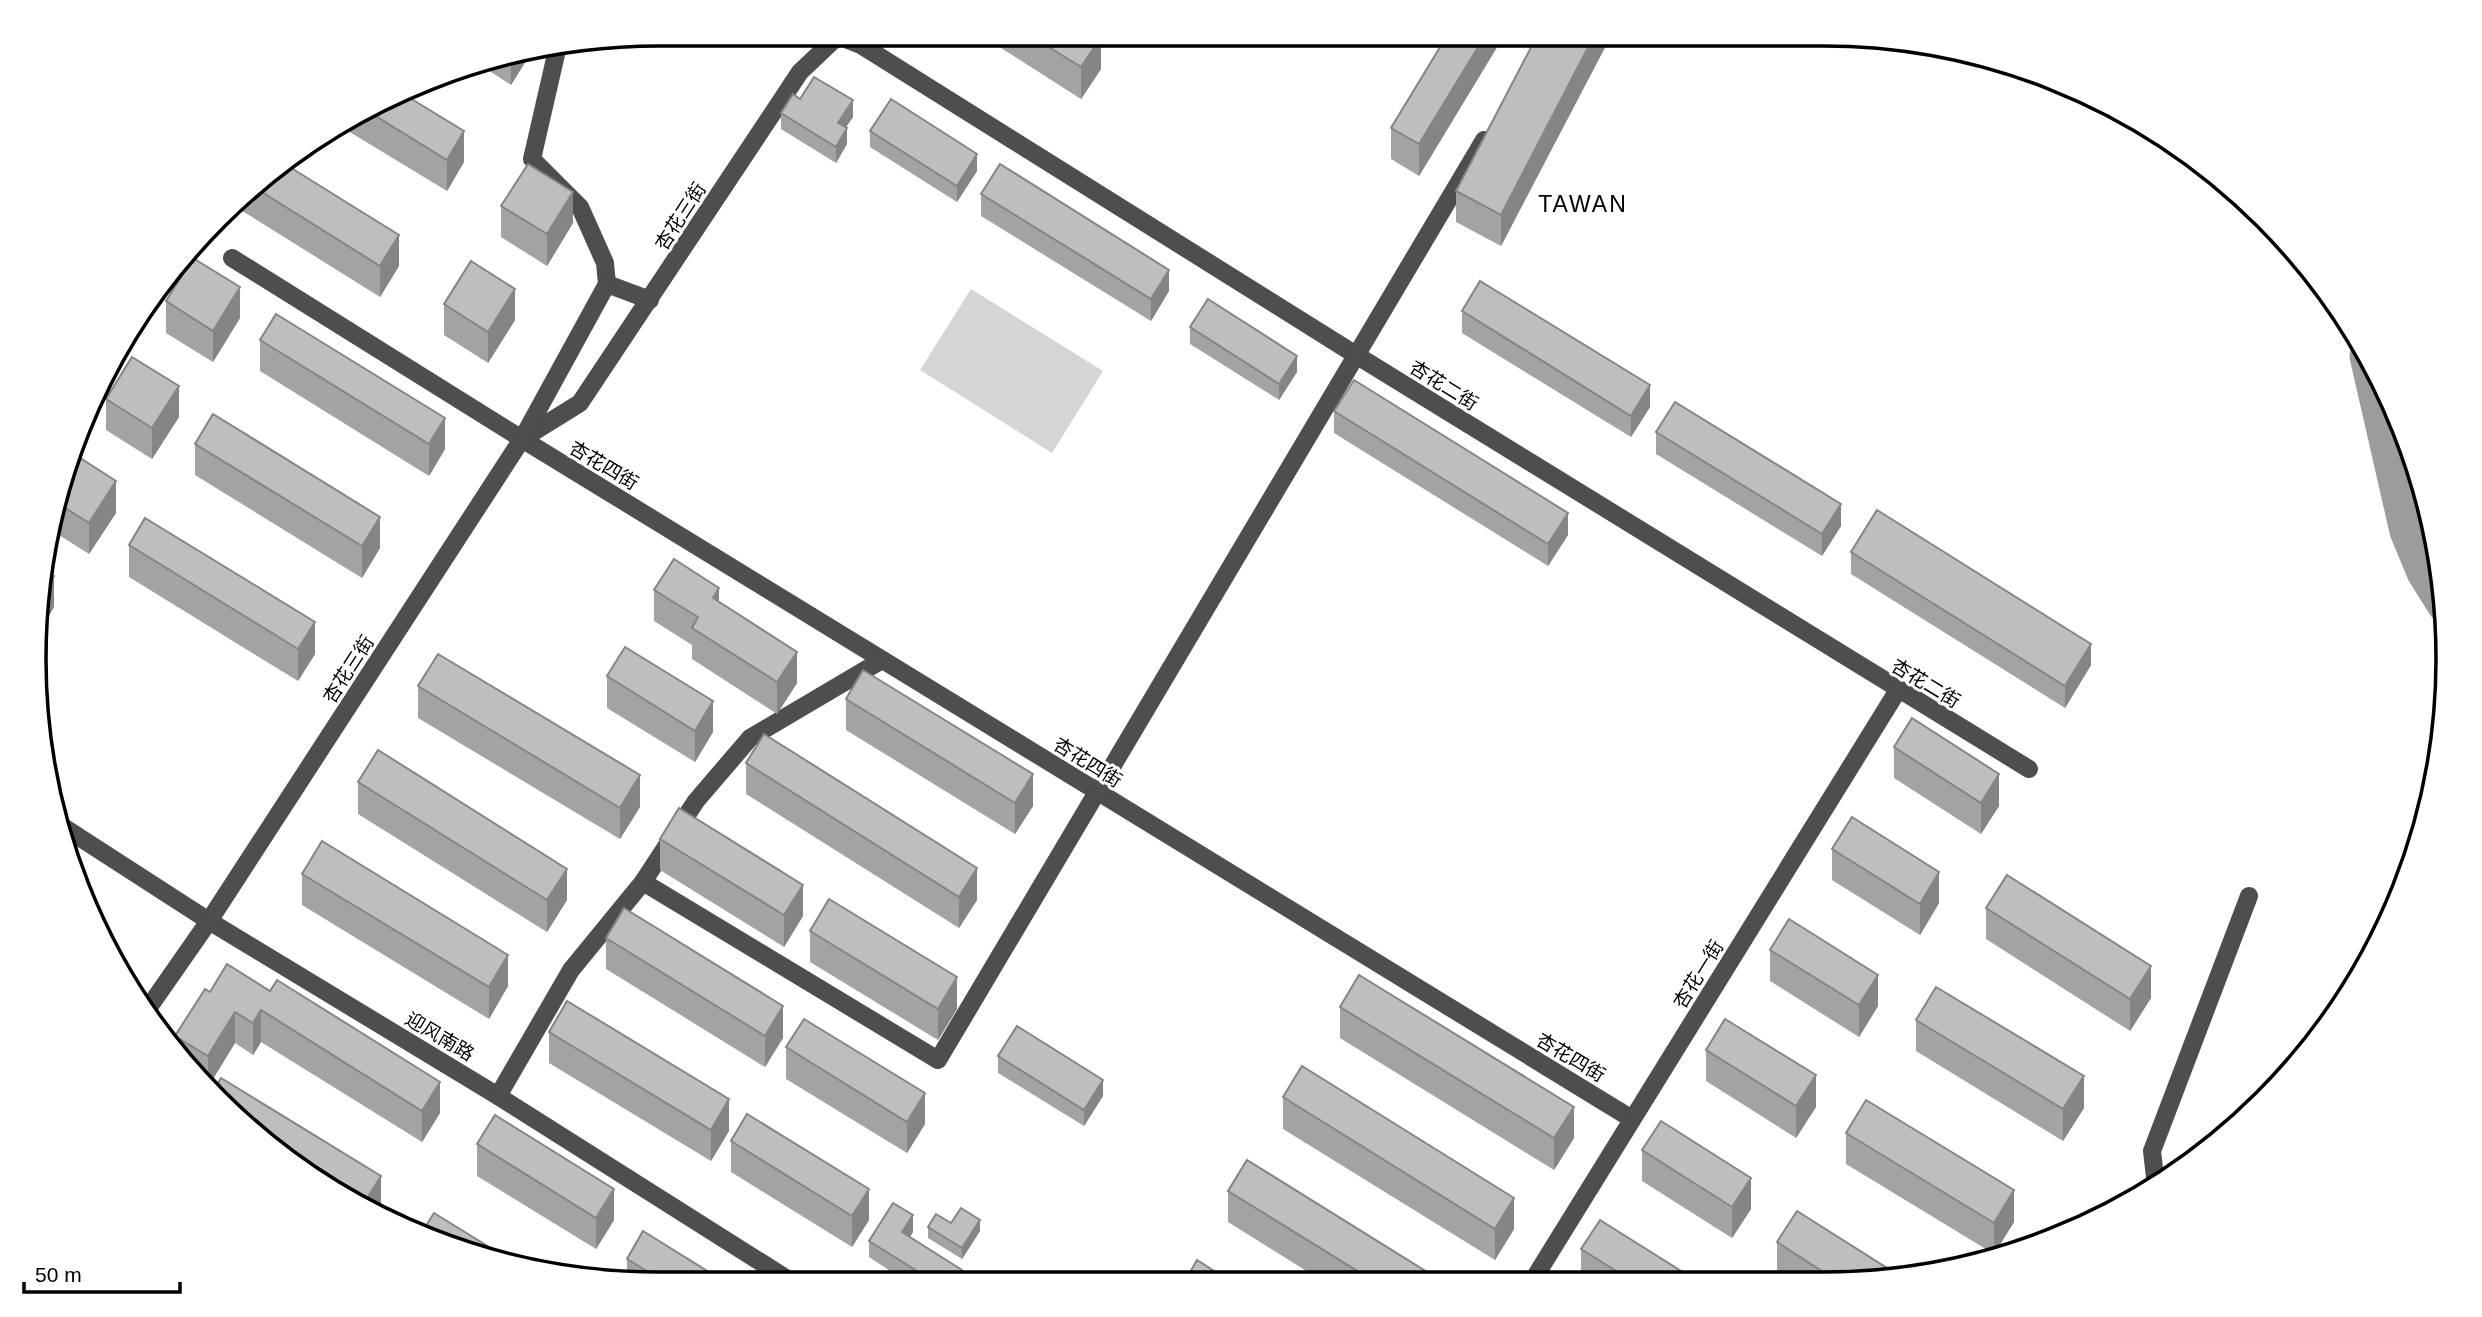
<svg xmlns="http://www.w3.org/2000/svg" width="2482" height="1317" font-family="Arial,'Noto Sans SC',sans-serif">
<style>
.green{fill:#d5d5d5}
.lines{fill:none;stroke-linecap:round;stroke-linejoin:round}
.river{stroke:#9c9c9c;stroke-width:37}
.minor{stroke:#4e4e4e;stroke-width:18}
.wall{fill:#a3a3a3}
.shaded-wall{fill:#858585}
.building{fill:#bebebe;stroke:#858585;stroke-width:2}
.labels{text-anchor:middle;stroke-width:6;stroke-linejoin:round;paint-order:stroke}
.street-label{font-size:19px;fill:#000;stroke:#fff}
.quarter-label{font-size:23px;letter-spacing:2px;fill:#000;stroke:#fff}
.rim{fill:none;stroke:#000;stroke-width:3.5}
</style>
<rect width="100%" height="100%" fill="#fff"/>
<!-- green -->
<polygon class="green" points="971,289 1103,371 1052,453 920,370"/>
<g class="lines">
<!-- river -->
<polyline class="river" points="2368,356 2408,531 2425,572 2445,604"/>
<!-- minor -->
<g class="minor">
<polyline points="557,50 532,159 580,207 605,263 607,284"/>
<polyline points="232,258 522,439 1632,1119"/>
<polyline points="607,284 650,300"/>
<polyline points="522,439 580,403 800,72 838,36 861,45 1356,355 2029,769"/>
<polyline points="65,828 209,921 498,1096 792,1282"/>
<polyline points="643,882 938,1060 1484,140"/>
<polyline points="149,1007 209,921 522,439 607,284"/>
<polyline points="498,1096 571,970 643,882 696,801 750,738 882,660"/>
<polyline points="2156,1186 2152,1151 2249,896"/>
<polyline points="1533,1280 1898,690"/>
</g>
</g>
<!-- wall -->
<g class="wall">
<polygon points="979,34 1095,34 1101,69 1081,99"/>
<polygon points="1448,34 1505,34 1419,176 1391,159 1391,128"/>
<polygon points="1538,34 1612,34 1501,246 1456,222 1456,191"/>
<polygon points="529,55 529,56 511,85 477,63"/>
<polygon points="405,95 464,162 447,191 343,128"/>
<polygon points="800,99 853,117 846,127 847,144 836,163 781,129 781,113"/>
<polygon points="870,131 977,171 957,202 870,147"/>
<polygon points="278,163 399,266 380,297 236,207"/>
<polygon points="981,194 1169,291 1151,321 981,216"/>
<polygon points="501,206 573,223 547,266 501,237"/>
<polygon points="166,301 240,318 213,362 166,333"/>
<polygon points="444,304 515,320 488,363 444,335"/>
<polygon points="1462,311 1650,407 1631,437 1462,333"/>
<polygon points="1190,327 1297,372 1279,400 1190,344"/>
<polygon points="260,340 445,449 429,476 260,371"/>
<polygon points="106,399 179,417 152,459 106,430"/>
<polygon points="1334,411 1568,535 1548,566 1334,433"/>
<polygon points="1656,432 1841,526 1822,556 1656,454"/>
<polygon points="195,444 380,548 362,578 195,475"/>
<polygon points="54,497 116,513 89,554 51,530"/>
<polygon points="129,545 315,654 298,681 129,577"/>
<polygon points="1851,552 2091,665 2065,708 1851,574"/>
<polygon points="654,590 719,602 797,683 777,714 692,659 692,645 654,621"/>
<polygon points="607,676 713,732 695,762 607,708"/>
<polygon points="418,686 640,807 620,839 418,718"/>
<polygon points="846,699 1033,806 1015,834 846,730"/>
<polygon points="1894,747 1999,806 1981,834 1894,778"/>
<polygon points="746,763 977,900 959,928 746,794"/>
<polygon points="358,782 567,900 547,932 358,814"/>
<polygon points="660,839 803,916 784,947 660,870"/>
<polygon points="1832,849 1939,903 1920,935 1832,880"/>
<polygon points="302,874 508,986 489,1019 302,905"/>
<polygon points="1986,908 2151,998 2130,1031 1986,939"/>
<polygon points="810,931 957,1009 938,1040 810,962"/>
<polygon points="606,938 783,1038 765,1067 606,969"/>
<polygon points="1770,950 1878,1006 1859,1037 1770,981"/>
<polygon points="227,964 440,1113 422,1142 261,1042 253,1055 235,1043 208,1087 189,1071 175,1050 175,1036 210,992"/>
<polygon points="1340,1007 1574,1138 1554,1170 1340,1038"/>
<polygon points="1916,1020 2084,1108 2063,1141 1916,1051"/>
<polygon points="549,1032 729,1131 711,1161 549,1063"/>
<polygon points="786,1047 925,1124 907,1153 786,1079"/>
<polygon points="1706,1050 1816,1107 1796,1138 1706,1081"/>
<polygon points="998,1056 1103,1096 1084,1126 998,1073"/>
<polygon points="213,1091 381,1208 377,1213 346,1200"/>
<polygon points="1283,1097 1514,1229 1495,1260 1283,1129"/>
<polygon points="1846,1133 2014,1222 1994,1254 1846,1164"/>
<polygon points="731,1141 869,1220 852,1247 731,1172"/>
<polygon points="477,1144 614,1220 596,1249 477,1176"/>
<polygon points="1642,1150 1751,1209 1732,1238 1642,1181"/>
<polygon points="1228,1191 1440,1280 1321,1280 1228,1222"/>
<polygon points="951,1223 980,1231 962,1259 928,1238 928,1227"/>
<polygon points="913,1232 910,1237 962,1281 907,1282 869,1257 869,1241"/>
<polygon points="1777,1242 1903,1278 1785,1279 1777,1274"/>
<polygon points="1581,1249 1689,1279 1581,1279"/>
<polygon points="627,1259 725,1282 627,1282"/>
</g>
<!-- shaded-wall -->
<g class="shaded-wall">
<polygon points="1486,34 1505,34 1419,176 1419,144"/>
<polygon points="1595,34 1612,34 1501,246 1501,215"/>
<polygon points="1101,37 1101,69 1081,99 1081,67"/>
<polygon points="529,55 529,56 511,85 511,58"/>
<polygon points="853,100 853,117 838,139 838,123"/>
<polygon points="847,128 847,144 836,163 836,147"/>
<polygon points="464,131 464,162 447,191 447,160"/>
<polygon points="977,154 977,171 957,202 957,186"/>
<polygon points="573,192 573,223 547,266 547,234"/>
<polygon points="399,235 399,266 380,297 380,266"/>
<polygon points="1169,270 1169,291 1151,321 1151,299"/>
<polygon points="240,287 240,318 213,362 213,331"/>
<polygon points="515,289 515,320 488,363 488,332"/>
<polygon points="1297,356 1297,372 1279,400 1279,384"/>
<polygon points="1650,385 1650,407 1631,437 1631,416"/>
<polygon points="179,386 179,417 152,459 152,428"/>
<polygon points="445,418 445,449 429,476 429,444"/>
<polygon points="116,481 116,513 89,554 89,523"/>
<polygon points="1841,504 1841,526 1822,556 1822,534"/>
<polygon points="1568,513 1568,535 1548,566 1548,544"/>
<polygon points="380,517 380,548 362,578 362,546"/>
<polygon points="54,576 54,607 42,628 45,591"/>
<polygon points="719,588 719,620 713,598"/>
<polygon points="315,622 315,654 298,681 298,649"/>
<polygon points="2091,644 2091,665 2065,708 2065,686"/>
<polygon points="797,652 797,683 777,714 777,682"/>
<polygon points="713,701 713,732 695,762 695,731"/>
<polygon points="1033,774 1033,806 1015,834 1015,803"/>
<polygon points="1999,774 1999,806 1981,834 1981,803"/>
<polygon points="640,775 640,807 620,839 620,808"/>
<polygon points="977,868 977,900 959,928 959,897"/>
<polygon points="567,869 567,900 547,932 547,900"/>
<polygon points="1939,872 1939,903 1920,935 1920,904"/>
<polygon points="803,885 803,916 784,947 784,915"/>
<polygon points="508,955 508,986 489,1019 489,987"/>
<polygon points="2151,966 2151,998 2130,1031 2130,999"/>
<polygon points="1878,975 1878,1006 1859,1037 1859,1005"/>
<polygon points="957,977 957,1009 938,1040 938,1009"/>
<polygon points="783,1006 783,1038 765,1067 765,1036"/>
<polygon points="261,1010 261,1042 253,1055 253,1023"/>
<polygon points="235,1012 235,1043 208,1087 208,1056"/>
<polygon points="1816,1075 1816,1107 1796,1138 1796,1106"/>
<polygon points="2084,1076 2084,1108 2063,1141 2063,1109"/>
<polygon points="1103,1080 1103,1096 1084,1126 1084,1110"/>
<polygon points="440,1082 440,1113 422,1142 422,1111"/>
<polygon points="925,1093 925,1124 907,1153 907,1122"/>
<polygon points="729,1099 729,1131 711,1161 711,1130"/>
<polygon points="1574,1107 1574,1138 1554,1170 1554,1138"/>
<polygon points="381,1176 381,1208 377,1213 363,1207 363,1205"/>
<polygon points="1751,1178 1751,1209 1732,1238 1732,1207"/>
<polygon points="614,1189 614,1220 596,1249 596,1218"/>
<polygon points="869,1189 869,1220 852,1247 852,1216"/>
<polygon points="2014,1190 2014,1222 1994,1254 1994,1223"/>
<polygon points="1514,1198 1514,1229 1495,1260 1495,1229"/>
<polygon points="913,1215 913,1232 902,1248 902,1232"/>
<polygon points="980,1220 980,1231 962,1259 962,1248"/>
<polygon points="962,1270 962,1281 955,1281"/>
</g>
<!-- building -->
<g class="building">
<polygon points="1028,34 1095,34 1101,37 1081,67"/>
<polygon points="1448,34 1486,34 1419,144 1391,128"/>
<polygon points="1538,34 1595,34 1501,215 1456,191"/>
<polygon points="814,77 853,100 838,123 847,128 836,147 781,113 793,94 800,99"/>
<polygon points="405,95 464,131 447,160 371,113"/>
<polygon points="891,99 977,154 957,186 870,131"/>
<polygon points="280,161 399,235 380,266 254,187"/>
<polygon points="528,164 573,192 547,234 501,206"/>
<polygon points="1000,164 1169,270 1151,299 981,194"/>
<polygon points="193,258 240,287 213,331 166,301"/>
<polygon points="471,261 515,289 488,332 444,304"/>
<polygon points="1480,281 1650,385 1631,416 1462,311"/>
<polygon points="1208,299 1297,356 1279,384 1190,327"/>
<polygon points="276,314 445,418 429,444 260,340"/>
<polygon points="132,357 179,386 152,428 106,399"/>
<polygon points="1354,380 1568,513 1548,544 1334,411"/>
<polygon points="1675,402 1841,504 1822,534 1656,432"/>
<polygon points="213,414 380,517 362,546 195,444"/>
<polygon points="74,454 116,481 89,523 54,501 54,497"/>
<polygon points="1877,510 2091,644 2065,686 1851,552"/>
<polygon points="145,518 315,622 298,649 129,545"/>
<polygon points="674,559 719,588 713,598 797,652 777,682 692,628 698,617 654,590"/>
<polygon points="47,572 54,576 45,591"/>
<polygon points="625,647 713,701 695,731 607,676"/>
<polygon points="438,654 640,775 620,808 418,686"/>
<polygon points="863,670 1033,774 1015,803 846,699"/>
<polygon points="1912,718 1999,774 1981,803 1894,747"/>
<polygon points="764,734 977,868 959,897 746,763"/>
<polygon points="378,750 567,869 547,900 358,782"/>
<polygon points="679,808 803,885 784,915 660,839"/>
<polygon points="1852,817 1939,872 1920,904 1832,849"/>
<polygon points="322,841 508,955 489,987 302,874"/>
<polygon points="2007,875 2151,966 2130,999 1986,908"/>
<polygon points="829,899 957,977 938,1009 810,931"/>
<polygon points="624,908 783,1006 765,1036 606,938"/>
<polygon points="1789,919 1878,975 1859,1005 1770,950"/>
<polygon points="227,964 270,991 277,980 440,1082 422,1111 261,1010 253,1023 235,1012 208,1056 175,1036 205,989 210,992"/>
<polygon points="1359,975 1574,1107 1554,1138 1340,1007"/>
<polygon points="1936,987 2084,1076 2063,1109 1916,1020"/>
<polygon points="567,1001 729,1099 711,1130 549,1032"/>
<polygon points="804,1019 925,1093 907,1122 786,1047"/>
<polygon points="1725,1019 1816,1075 1796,1106 1706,1050"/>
<polygon points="1017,1026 1103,1080 1084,1110 998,1056"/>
<polygon points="1302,1066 1514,1198 1495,1229 1283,1097"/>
<polygon points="221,1078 381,1176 363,1205 318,1177 213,1091"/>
<polygon points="1866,1100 2014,1190 1994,1223 1846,1133"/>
<polygon points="747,1114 869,1189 852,1216 731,1141"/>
<polygon points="495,1115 614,1189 596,1218 477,1144"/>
<polygon points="1661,1121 1751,1178 1732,1207 1642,1150"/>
<polygon points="1247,1160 1440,1280 1372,1280 1228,1191"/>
<polygon points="893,1203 913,1215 902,1232 962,1270 955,1281 933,1281 869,1241"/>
<polygon points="961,1208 980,1220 962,1248 928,1227 936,1214 951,1223"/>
<polygon points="1797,1211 1903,1278 1834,1279 1777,1242"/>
<polygon points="434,1213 520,1266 496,1262 422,1232"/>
<polygon points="1600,1220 1689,1276 1686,1279 1629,1279 1581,1249"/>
<polygon points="643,1231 725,1282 665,1282 627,1259"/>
<polygon points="1197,1260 1230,1281 1185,1281"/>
</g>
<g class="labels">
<!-- street labels -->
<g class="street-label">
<text transform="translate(680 216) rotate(-57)" y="7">杏花三街</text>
<text transform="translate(1444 385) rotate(32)" y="7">杏花二街</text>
<text transform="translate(604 465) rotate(31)" y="7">杏花四街</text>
<text transform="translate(348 669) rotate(-57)" y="7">杏花三街</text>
<text transform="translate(1926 683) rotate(31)" y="7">杏花二街</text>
<text transform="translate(1088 762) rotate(32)" y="7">杏花四街</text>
<text transform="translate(1698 974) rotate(-58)" y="7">杏花一街</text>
<text transform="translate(440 1036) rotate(31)" y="7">迎风南路</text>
<text transform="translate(1571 1057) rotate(31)" y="7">杏花四街</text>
</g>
<!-- quarter labels -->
<g class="quarter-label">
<text x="1583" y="212">TAWAN</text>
</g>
</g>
<!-- crop -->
<path d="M0 0H2482V1317H0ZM659 46H1823A613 613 0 0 1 2436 659V659A613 613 0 0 1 1823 1272H659A613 613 0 0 1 46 659V659A613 613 0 0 1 659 46Z" fill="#fff" fill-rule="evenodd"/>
<path class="rim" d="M659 46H1823A613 613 0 0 1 2436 659V659A613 613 0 0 1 1823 1272H659A613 613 0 0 1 46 659V659A613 613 0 0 1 659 46Z"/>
<!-- scale -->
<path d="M24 1282v10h156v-10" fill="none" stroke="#000000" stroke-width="3.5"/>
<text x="35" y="1282" font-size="21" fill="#000000" stroke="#ffffff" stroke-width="5" paint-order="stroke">50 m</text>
</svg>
